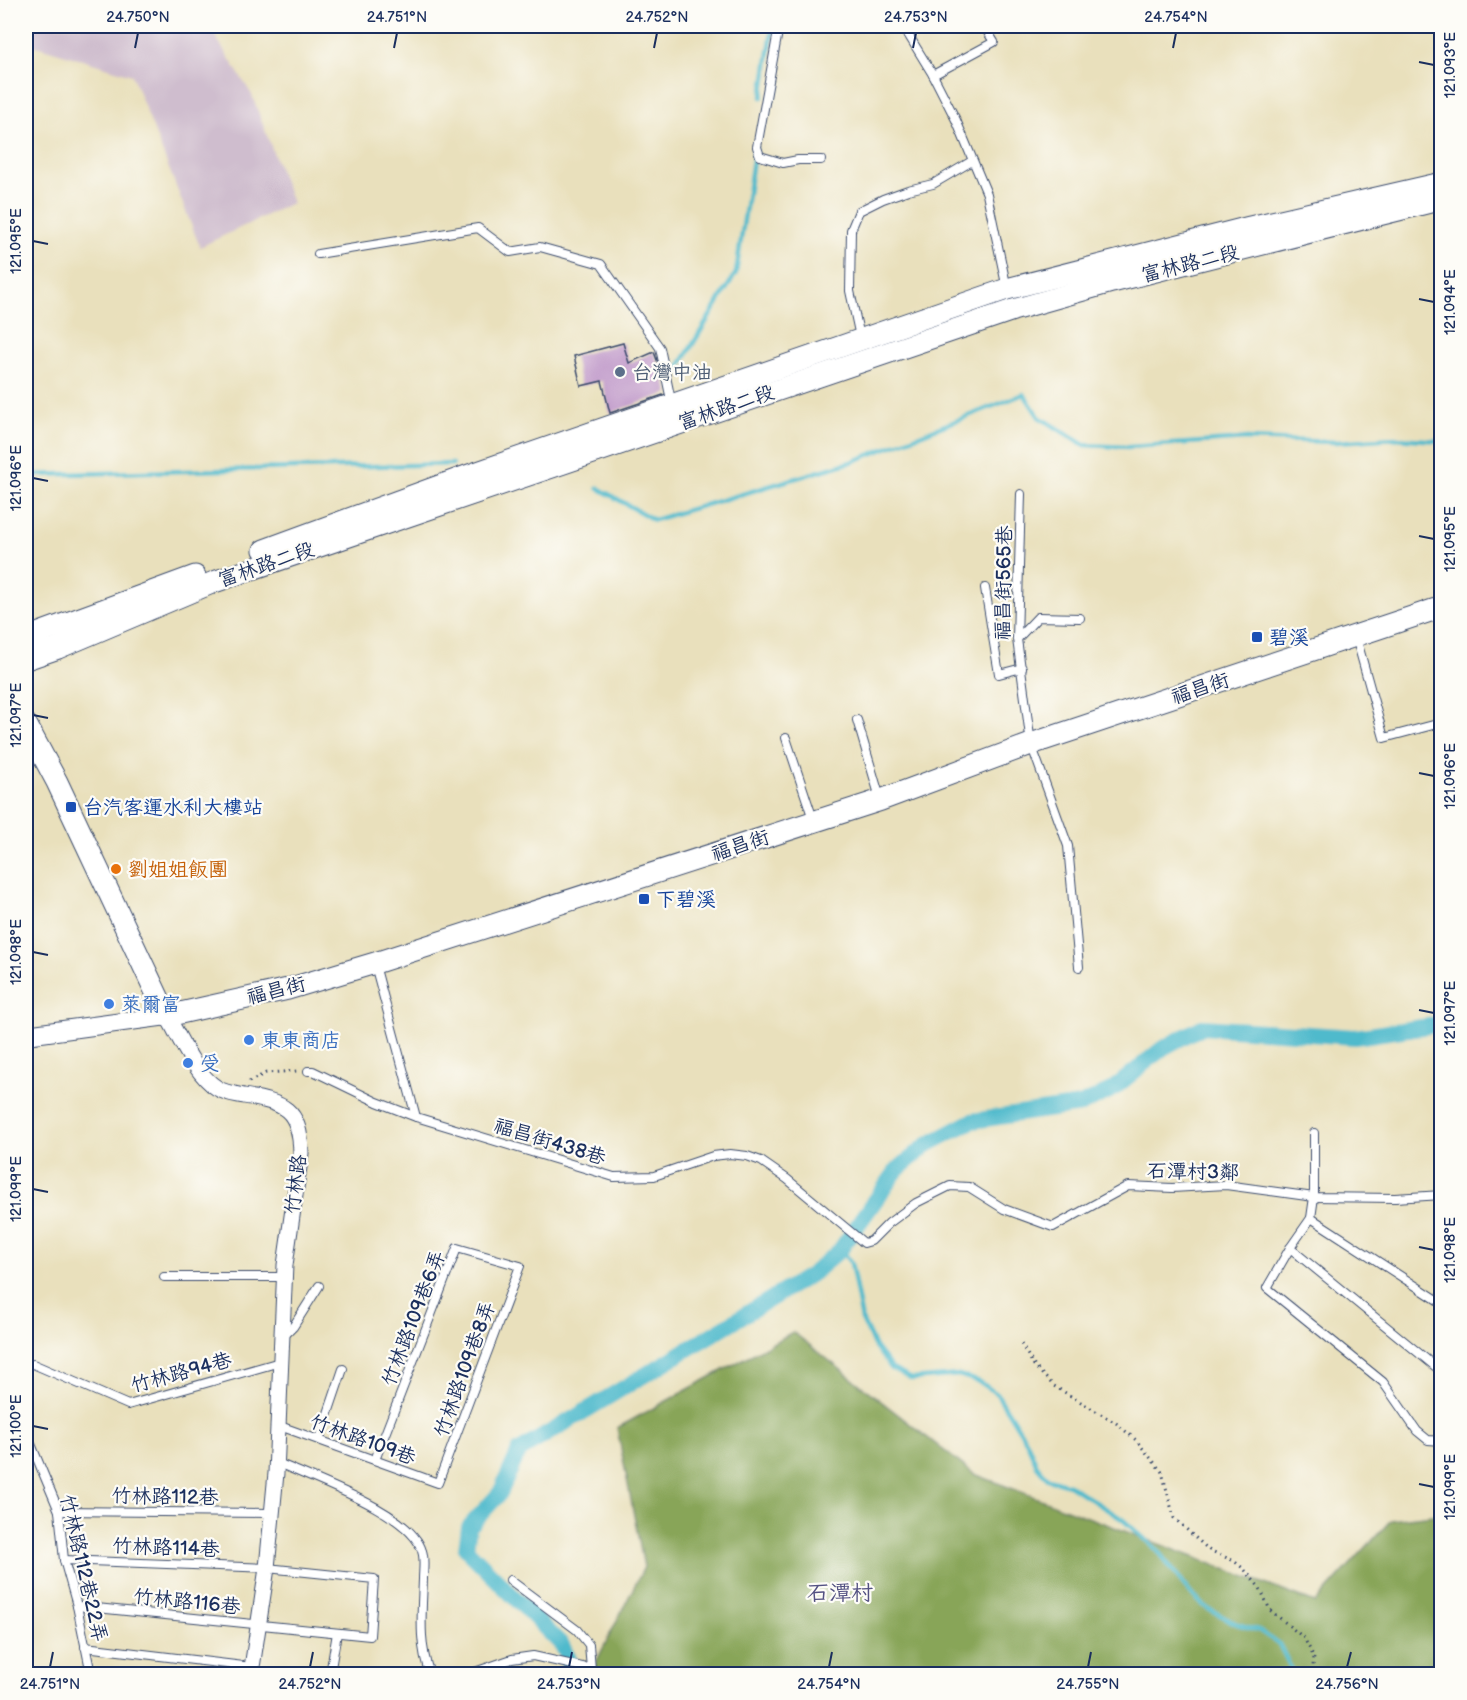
<svg xmlns="http://www.w3.org/2000/svg" width="1467" height="1700" font-family="'Balsamiq Sans','LXGW WenKai TC',sans-serif">
<style>
.industrial{fill:#cfbdce}
.forest{fill:#88a558;stroke:#526a5b;stroke-width:1.5}
.lines{fill:none;stroke-linecap:round;stroke-linejoin:round}
.stream{stroke:#4fbacc;stroke-width:4.5}
.canal{stroke:#4fbacc;stroke-width:16}
.building{fill:#bd94c7}
.service-casing{stroke:#3a4a6c;stroke-width:10}
.minor-casing{stroke:#3a4a6c;stroke-width:17}
.tertiary-casing{stroke:#3a4a6c;stroke-width:20}
.secondary-casing{stroke:#3a4a6c;stroke-width:23}
.path{stroke:#3a4a6c;stroke-width:3;stroke-dasharray:1.5 4.5;stroke-linecap:butt}
.service{stroke:#fff;stroke-width:8}
.minor{stroke:#fff;stroke-width:15}
.tertiary{stroke:#fff;stroke-width:18}
.secondary{stroke:#fff;stroke-width:21}
.ticks{fill:none;stroke:#1b2f5e;stroke-width:2}
.service-dot{fill:#5c6f8a;stroke:#fdfcf7;stroke-width:2}
.transit-dot{fill:#1a4fb4;stroke:#fdfcf7;stroke-width:2}
.food-dot{fill:#e8710a;stroke:#fdfcf7;stroke-width:2}
.shop-dot{fill:#3f7fe0;stroke:#fdfcf7;stroke-width:2}
.labels{text-anchor:middle;stroke-width:4.5;stroke-linejoin:round;paint-order:stroke}
.street-label{font-size:20px;fill:#1b2f5e;stroke:#fdfcf7}
.service-label{font-size:20px;fill:#4e5e75;stroke:#fdfcf7;text-anchor:start}
.transit-label{font-size:20px;fill:#164399;stroke:#fdfcf7;text-anchor:start}
.food-label{font-size:20px;fill:#c56008;stroke:#fdfcf7;text-anchor:start}
.shop-label{font-size:20px;fill:#366cbe;stroke:#fdfcf7;text-anchor:start}
.quarter-label{font-size:22px;fill:#545283;stroke:#fdfcf7}
.neatline{fill:none;stroke:#1b2f5e;stroke-width:2}
.ticks-label{font-size:15px;text-anchor:middle;fill:#1b2f5e}
</style>
<rect width="100%" height="100%" fill="#fdfcf7"/>
<filter id="ink" filterUnits="userSpaceOnUse"><feTurbulence type="fractalNoise" baseFrequency=".0167" numOctaves="2"/><feDisplacementMap in="SourceGraphic" scale="12" xChannelSelector="R" yChannelSelector="G"/><feConvolveMatrix kernelMatrix="1 2 1 2 8 2 1 2 1" color-interpolation-filters="sRGB"/></filter>
<filter id="wash" filterUnits="userSpaceOnUse"><feTurbulence type="fractalNoise" baseFrequency=".008" numOctaves="4" result="noise"/><feDisplacementMap in="SourceGraphic" scale="24" xChannelSelector="R" yChannelSelector="G"/><feGaussianBlur stdDeviation="1.35" result="paint"/><feColorMatrix in="noise" values="0 0 0 0 0 0 0 0 0 0 0 0 0 0 0 0 0 1.4 0 .05"/><feComposite in="paint" operator="in"/></filter>
<g filter="url(#wash)">
<rect width="100%" height="100%" fill="#e9e0bc"/>
<!-- industrial -->
<polygon class="industrial" points="26,26 209,26 252,95 292,203 200,247 132,75 26,43"/>
<!-- forest -->
<polygon class="forest" points="793,1332 974,1474 1315,1603 1391,1520 1441,1514 1441,1674 590,1674 644,1567 617,1428"/>
<g class="lines">
<!-- stream -->
<g class="stream">
<polyline points="762,97 773,26"/>
<polyline points="676,372 736,273 755,147"/>
<polyline points="26,475 453,464"/>
<polyline points="598,488 654,520 851,462 1024,394 1039,417 1084,445 1129,447 1246,439 1336,442 1395,438 1442,441"/>
<polyline points="840,1250 851,1263 862,1320 875,1347 892,1369 912,1379 959,1375 980,1382 997,1394 1027,1442 1037,1466 1048,1479 1069,1485 1122,1519 1157,1550 1191,1594 1208,1609 1237,1624 1258,1630 1279,1644 1294,1674"/>
</g>
<!-- canal -->
<polyline class="canal" points="571,1674 568,1658 562,1645 466,1549 469,1527 500,1493 519,1451 812,1274 840,1250 897,1170 927,1145 972,1121 1081,1105 1113,1089 1163,1048 1202,1027 1355,1037 1442,1024"/>
</g>
<g id="blocks">
<!-- building -->
<polygon class="building" points="623,343 629,363 654,352 669,393 610,413 602,381 581,386 574,356"/>
</g>
</g>
<g filter="url(#ink)">
<use href="#blocks" fill-opacity="0" stroke="#3a4a6c" stroke-width="1.5"/>
<g class="lines">
<!-- service casing -->
<g class="service-casing">
<g id="service">
<polyline points="779,26 757,147 760,156 783,163 798,160 821,160"/>
<polyline points="903,26 933,75 956,120 987,194 1007,289"/>
<polyline points="933,75 994,42 984,26"/>
<polyline points="318,254 478,228 510,252 540,247 601,264 660,348 672,405"/>
<polyline points="860,337 850,291 851,230 859,211 883,199 908,190 933,184 972,161"/>
<polyline points="1021,494 1017,639 1031,744 1068,846 1079,967"/>
<polyline points="985,588 999,674 1022,668"/>
<polyline points="1356,637 1384,738 1437,724"/>
<polyline points="1017,639 1038,617 1080,618"/>
<polyline points="857,720 880,798"/>
<polyline points="786,738 813,819"/>
<polyline points="375,965 416,1117 614,1177 654,1176 713,1156 730,1154 747,1156 761,1161 787,1179 864,1243 871,1241 889,1223 916,1203 950,1186 969,1187 1004,1209 1053,1227 1128,1186 1172,1188 1226,1185 1314,1197 1395,1198 1442,1195"/>
<polyline points="308,1071 313,1071 377,1102 416,1117"/>
<polyline points="1314,1133 1314,1197 1311,1218 1290,1248 1442,1372"/>
<polyline points="1311,1218 1442,1303"/>
<polyline points="1290,1248 1267,1288 1383,1382 1417,1431 1428,1440 1442,1441"/>
<polyline points="164,1277 284,1277"/>
<polyline points="284,1336 293,1327 319,1286"/>
<polyline points="26,1366 33,1364 128,1405 280,1362"/>
<polyline points="277,1425 438,1483 520,1266 457,1248 375,1460"/>
<polyline points="28,1437 59,1511 64,1560 77,1606 91,1674"/>
<polyline points="319,1440 343,1369"/>
<path d="M 276,1462 C 312,1479 411,1512 422,1551 C 425,1559 423,1571 423,1579 C 422,1611 418,1644 430,1674"/>
<polyline points="59,1511 272,1513"/>
<polyline points="64,1560 267,1568 374,1579 370,1636 77,1606"/>
<polyline points="510,1580 577,1630 589,1645 591,1669"/>
<polyline points="85,1647 252,1667"/>
<polyline points="330,1674 337,1633"/>
<polyline points="469,1674 512,1659 533,1656 591,1669 597,1674"/>
</g>
</g>
<!-- minor casing -->
<g class="minor-casing">
<path id="minor" d="M 167,1016 C 180,1038 196,1075 217,1088 C 225,1093 234,1094 244,1096 C 284,1103 300,1108 301,1153 L 285,1265 L 276,1473 L 267,1568 L 251,1674"/>
</g>
<!-- tertiary casing -->
<g class="tertiary-casing">
<polyline id="tertiary" points="26,1035 167,1016"/>
</g>
<!-- secondary casing -->
<g class="secondary-casing">
<g id="secondary">
<polyline points="264,550 469,475 1007,289 1250,227 1442,183"/>
<polyline points="26,638 195,576"/>
<polyline points="26,659 58,648 214,582 1013,310 1112,282 1442,199"/>
<polyline points="26,724 57,782 167,1016 288,989 375,963 881,800 1031,744 1442,607"/>
</g>
</g>
<!-- path -->
<g class="path">
<polyline points="249,1082 266,1073 297,1071"/>
<polyline points="1021,1344 1035,1367 1054,1386 1116,1423 1136,1440 1162,1472 1174,1518 1209,1550 1234,1561 1244,1569 1260,1588 1270,1610 1304,1638 1314,1657 1312,1674"/>
</g>
<!-- service -->
<use href="#service" class="service"/>
<!-- minor -->
<use href="#minor" class="minor"/>
<!-- tertiary -->
<use href="#tertiary" class="tertiary"/>
<!-- secondary -->
<use href="#secondary" class="secondary"/>
</g>
</g>
<!-- ticks -->
<path class="ticks" d="M 135,48 L 138,33M 394,48 L 397,33M 654,48 L 657,33M 913,48 L 916,33M 1173,48 L 1176,33M 1419,62 L 1434,65M 33,241 L 48,244M 1419,299 L 1434,302M 33,478 L 48,481M 1419,536 L 1434,539M 33,715 L 48,718M 1419,773 L 1434,776M 33,952 L 48,955M 1419,1010 L 1434,1013M 33,1189 L 48,1192M 1419,1247 L 1434,1250M 33,1426 L 48,1429M 1419,1484 L 1434,1487M 50,1667 L 53,1652M 310,1667 L 313,1652M 569,1667 L 572,1652M 829,1667 L 832,1652M 1088,1667 L 1091,1652M 1347,1667 L 1351,1652"/>
<!-- markers -->
<circle class="service-dot" cx="620" cy="372" r="6"/>
<g class="transit-dot">
<rect x="1251" y="631" width="12" height="12" rx="3"/>
<rect x="65" y="801" width="12" height="12" rx="3"/>
<rect x="638" y="893" width="12" height="12" rx="3"/>
</g>
<circle class="food-dot" cx="116" cy="869" r="6"/>
<g class="shop-dot">
<circle cx="109" cy="1004" r="6"/>
<circle cx="249" cy="1040" r="6"/>
<circle cx="188" cy="1063" r="6"/>
</g>
<g class="labels">
<!-- street labels -->
<g class="street-label">
<text transform="translate(1190 263) rotate(-14)" y="7">富林路二段</text>
<text transform="translate(726 407) rotate(-19)" y="7">富林路二段</text>
<text transform="translate(266 564) rotate(-19)" y="7">富林路二段</text>
<text transform="translate(1003 583) rotate(-89)" y="7">福昌街565巷</text>
<text transform="translate(1200 688) rotate(-18)" y="7">福昌街</text>
<text transform="translate(740 845) rotate(-18)" y="7">福昌街</text>
<text transform="translate(276 990) rotate(-14)" y="7">福昌街</text>
<text transform="translate(550 1141) rotate(17)" y="7">福昌街438巷</text>
<text transform="translate(1193 1171) rotate(1)" y="7">石潭村3鄰</text>
<text transform="translate(295 1184) rotate(-83)" y="7">竹林路</text>
<text transform="translate(413 1318) rotate(-69)" y="7">竹林路109巷6弄</text>
<text transform="translate(464 1369) rotate(-70)" y="7">竹林路109巷8弄</text>
<text transform="translate(181 1372) rotate(-15)" y="7">竹林路94巷</text>
<text transform="translate(363 1439) rotate(20)" y="7">竹林路109巷</text>
<text transform="translate(165 1496) rotate(1)" y="7">竹林路112巷</text>
<text transform="translate(166 1547) rotate(2)" y="7">竹林路114巷</text>
<text transform="translate(84 1568) rotate(77)" y="7">竹林路112巷22弄</text>
<text transform="translate(187 1601) rotate(6)" y="7">竹林路116巷</text>
</g>
<!-- service labels -->
<g class="service-label">
<text x="632" y="379">台灣中油</text>
</g>
<!-- transit labels -->
<g class="transit-label">
<text x="1269" y="644">碧溪</text>
<text x="83" y="814">台汽客運水利大樓站</text>
<text x="656" y="906">下碧溪</text>
</g>
<!-- food labels -->
<g class="food-label">
<text x="128" y="876">劉姐姐飯團</text>
</g>
<!-- shop labels -->
<g class="shop-label">
<text x="121" y="1011">萊爾富</text>
<text x="261" y="1047">東東商店</text>
<text x="200" y="1070">受</text>
</g>
<!-- quarter labels -->
<g class="quarter-label">
<text x="840" y="1600">石潭村</text>
</g>
</g>
<!-- margin -->
<rect width="1467" height="1700" fill="none" stroke="#fdfcf7" stroke-width="66"/>
<rect x="33" y="33" width="1401" height="1634" class="neatline"/>
<g class="ticks-label">
<text x="138" y="22">24.750°N</text>
<text x="397" y="22">24.751°N</text>
<text x="657" y="22">24.752°N</text>
<text x="916" y="22">24.753°N</text>
<text x="1176" y="22">24.754°N</text>
<text transform="translate(1450 65) rotate(-90)" y="5">121.093°E</text>
<text transform="translate(16 241) rotate(-90)" y="5">121.095°E</text>
<text transform="translate(1450 302) rotate(-90)" y="5">121.094°E</text>
<text transform="translate(16 478) rotate(-90)" y="5">121.096°E</text>
<text transform="translate(1450 539) rotate(-90)" y="5">121.095°E</text>
<text transform="translate(16 715) rotate(-90)" y="5">121.097°E</text>
<text transform="translate(1450 776) rotate(-90)" y="5">121.096°E</text>
<text transform="translate(16 952) rotate(-90)" y="5">121.098°E</text>
<text transform="translate(1450 1013) rotate(-90)" y="5">121.097°E</text>
<text transform="translate(16 1189) rotate(-90)" y="5">121.099°E</text>
<text transform="translate(1450 1250) rotate(-90)" y="5">121.098°E</text>
<text transform="translate(16 1426) rotate(-90)" y="5">121.100°E</text>
<text transform="translate(1450 1487) rotate(-90)" y="5">121.099°E</text>
<text x="50" y="1689">24.751°N</text>
<text x="310" y="1689">24.752°N</text>
<text x="569" y="1689">24.753°N</text>
<text x="829" y="1689">24.754°N</text>
<text x="1088" y="1689">24.755°N</text>
<text x="1347" y="1689">24.756°N</text>
</g>
</svg>
